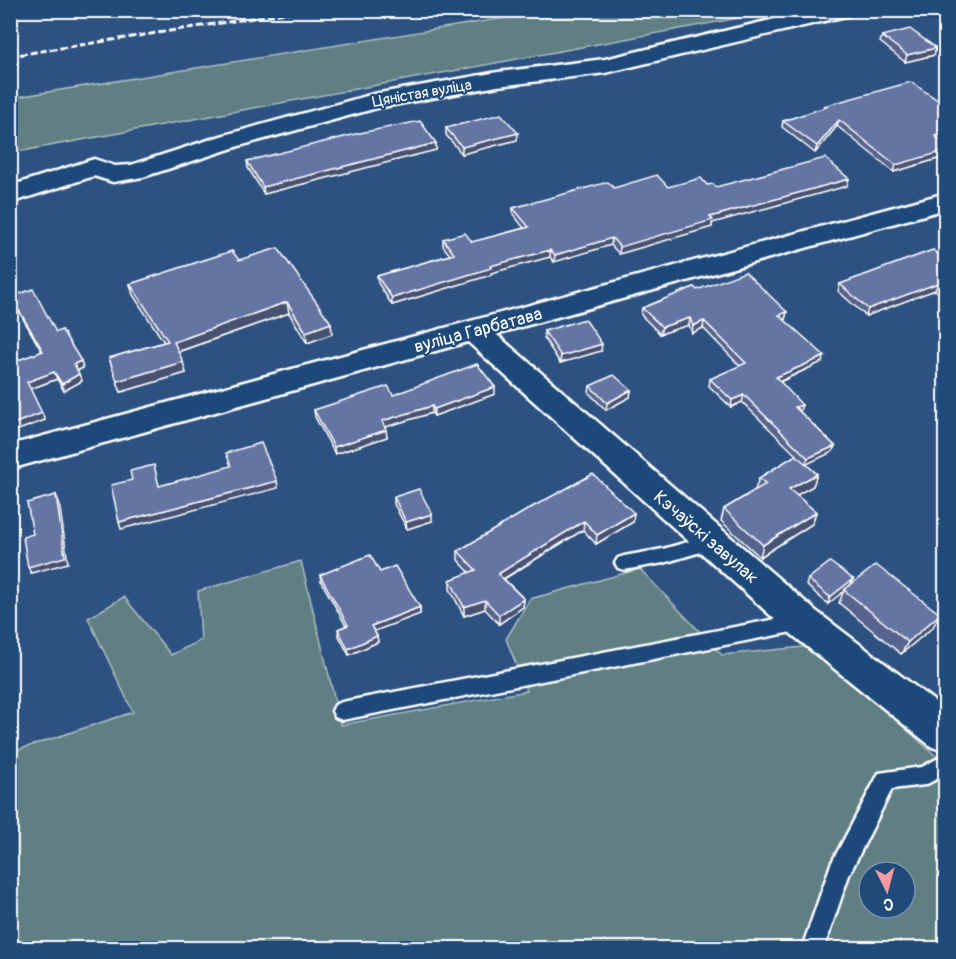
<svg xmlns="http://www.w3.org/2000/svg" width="956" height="959" font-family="Pangolin,sans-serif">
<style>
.green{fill:#5f7f83;stroke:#afbfc1;stroke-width:1.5;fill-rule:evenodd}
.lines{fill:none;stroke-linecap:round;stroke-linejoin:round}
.lane-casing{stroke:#fff;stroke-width:5}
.street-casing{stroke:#fff;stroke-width:5}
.lane{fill:#1f4a7a;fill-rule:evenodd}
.street{fill:#1f4a7a;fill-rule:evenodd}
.rail{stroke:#fff;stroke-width:3;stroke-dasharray:7 3;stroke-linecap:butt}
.wall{fill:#57648c;stroke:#fff;stroke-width:1.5}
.shaded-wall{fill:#475172;stroke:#fff;stroke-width:1.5}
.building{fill:#6574a3;stroke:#fff;stroke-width:1.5}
.labels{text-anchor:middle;stroke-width:4.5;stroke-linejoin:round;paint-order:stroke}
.far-street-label{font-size:15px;fill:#fff;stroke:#1f4a7a}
.street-label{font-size:18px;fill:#fff;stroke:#1f4a7a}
</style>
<rect width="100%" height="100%" fill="#2d5282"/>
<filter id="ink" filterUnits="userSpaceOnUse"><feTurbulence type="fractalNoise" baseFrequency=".0167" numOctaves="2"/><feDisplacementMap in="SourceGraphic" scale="12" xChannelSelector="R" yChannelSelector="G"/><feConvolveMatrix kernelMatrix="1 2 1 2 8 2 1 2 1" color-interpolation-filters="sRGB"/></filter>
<g filter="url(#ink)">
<!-- green -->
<g class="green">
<polygon points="554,10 776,11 11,153 11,98"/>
<path d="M 301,561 L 341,725 L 527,691 L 506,639 L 530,599 L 640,569 L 722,655 L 813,646 L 945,764 L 945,948 L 11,948 L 11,752 L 133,712 L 88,618 L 124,597 L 171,655 L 201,640 L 198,591 ZM 869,872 L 905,872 L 905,908 L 869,908 Z"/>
</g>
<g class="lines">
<!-- lane casing -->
<g class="lane-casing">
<g id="lane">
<polygon points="712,535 718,537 721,542 718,547 663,563 624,570 618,568 615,563 618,558 624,556 663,549"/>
<polygon points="802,614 808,617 811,622 808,627 802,630 342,720 335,717 332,711 335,705 342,702"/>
<polygon points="946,754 946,774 925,785 892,789 849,875 824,948 802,948 831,864 879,773 922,767"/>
</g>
</g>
<!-- street casing -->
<g class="street-casing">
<g id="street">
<polygon points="813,10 852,10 850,15 605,73 498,86 377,108 239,146 143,177 113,182 94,176 10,203 10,186 94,159 115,166 131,165 221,136 374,94 498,72 605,59"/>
<polygon points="946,193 946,209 496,334 816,611 946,710 946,751 932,747 790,633 468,342 10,469 10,445"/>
</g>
</g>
<!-- lane -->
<use href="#lane" class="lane"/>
<!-- street -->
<use href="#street" class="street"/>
<!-- rail -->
<polyline class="rail" points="10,56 304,10"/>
</g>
<!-- wall -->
<g class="wall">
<polygon points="882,36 934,55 905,62 880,42"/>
<polygon points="824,106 941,140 945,155 944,157 894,172 837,126 815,153 782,127 783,121 824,108"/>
<polygon points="446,128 517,140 462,154 446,135"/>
<polygon points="436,143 436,150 264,194 248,168 247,161"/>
<polygon points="707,185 716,187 847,186 712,223 712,227 619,254 611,245 554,262 550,257 491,273 491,275 392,305 378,283 377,276 450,255 443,246 443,239 472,242 524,228 513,214 513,208 614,188 668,187"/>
<polygon points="933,250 945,292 940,294 935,290 866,316 838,291 840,284"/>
<polygon points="239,260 331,323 332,334 307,343 289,313 178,352 186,373 121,392 109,358 164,342 133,295 130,284"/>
<polygon points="697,290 787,312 785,319 784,319 822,362 780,382 800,412 835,446 832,452 806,464 817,474 813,486 796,495 816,512 812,524 760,557 721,521 724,509 755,490 759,478 796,455 742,402 731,407 709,386 710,379 740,366 703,328 692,333 689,325 660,334 641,315 642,308"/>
<polygon points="11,297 56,332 81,361 83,368 77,371 82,381 64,391 57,379 30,389 45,420 10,433 10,363 42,352 14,303"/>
<polygon points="544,331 601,351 560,363 544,338"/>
<polygon points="590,386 631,390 630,397 606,410 589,393"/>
<polygon points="495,394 434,416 432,413 385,427 387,437 335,454 315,417 314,410 393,395"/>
<polygon points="394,497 432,521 407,529 394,504"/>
<polygon points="534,506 633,522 596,544 583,530 504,579 524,599 523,607 499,624 485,609 464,616 450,589 450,580 470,573 458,560 458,551"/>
<polygon points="380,572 420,607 420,614 374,631 377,636 378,642 349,655 339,636 338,629 346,626 321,581 320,575"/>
<polygon points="808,579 853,579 828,604 806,585"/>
<polygon points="844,590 933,627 901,654 839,603"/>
</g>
<!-- shaded-wall -->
<g class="shaded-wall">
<polygon points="936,48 934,55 905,62 907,55"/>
<polygon points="839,120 837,126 815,153 817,146"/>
<polygon points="518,133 517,140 462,154 462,147"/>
<polygon points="945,133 945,139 933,142 935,136"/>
<polygon points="436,143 436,150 264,194 263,187"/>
<polygon points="945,148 945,155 944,157 894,172 896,165"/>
<polygon points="849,179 847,186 712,223 712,227 619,254 620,247 710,217"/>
<polygon points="612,238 611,245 554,262 555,255"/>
<polygon points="550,250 550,257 491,273 491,275 392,305 392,298 490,266"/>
<polygon points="938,283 935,290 866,316 868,309"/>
<polygon points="945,286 945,292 940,294 943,287"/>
<polygon points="287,302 289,313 177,352 174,342"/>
<polygon points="787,312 785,319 777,322 779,315"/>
<polygon points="690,318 689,325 660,334 662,327"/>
<polygon points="704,321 703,328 692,333 693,326"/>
<polygon points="331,323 332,334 307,343 306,332"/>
<polygon points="602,344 601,351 560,363 561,356"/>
<polygon points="825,356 822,362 774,384 776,377"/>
<polygon points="81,361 83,368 76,371 74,364"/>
<polygon points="183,362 186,373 121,392 117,381"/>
<polygon points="54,372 57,379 30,389 27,382"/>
<polygon points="79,374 82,381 64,391 62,384"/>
<polygon points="495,387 495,394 434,416 434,409"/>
<polygon points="631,390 630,397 606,410 607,403"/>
<polygon points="744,395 742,402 731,407 732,400"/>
<polygon points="802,405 800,411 795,407"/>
<polygon points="432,406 432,413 382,428 382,421"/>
<polygon points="42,413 45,420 10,433 10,425"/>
<polygon points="386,430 387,437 335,454 334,447"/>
<polygon points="835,446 832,452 805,465 808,458"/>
<polygon points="817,474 813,486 786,501 789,489"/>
<polygon points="277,481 278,488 121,529 119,522"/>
<polygon points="56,495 59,502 68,563 31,573 28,567"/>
<polygon points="816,512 812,524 760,557 763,545"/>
<polygon points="634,513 633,522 596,544 597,535"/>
<polygon points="432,514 432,521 407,529 406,522"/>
<polygon points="584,521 583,530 498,582 498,574"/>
<polygon points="853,579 850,586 828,604 830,597"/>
<polygon points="524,599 523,607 499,624 499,615"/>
<polygon points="485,600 485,609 464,616 464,607"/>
<polygon points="420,607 420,614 372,632 371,626"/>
<polygon points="940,614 933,627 901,654 908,642"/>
<polygon points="377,636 378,642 349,655 348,649"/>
</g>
<!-- building -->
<g class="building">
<polygon points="910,29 936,48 907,55 882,36"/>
<polygon points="911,82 945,105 945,133 935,136 945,144 945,148 944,149 945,151 896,165 839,120 817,146 783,121 826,107 824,106"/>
<polygon points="501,114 518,133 462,147 446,128"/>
<polygon points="420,121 436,143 263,187 247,161 360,133"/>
<polygon points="825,158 849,179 710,217 713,220 620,247 612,238 555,255 550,250 490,266 491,268 392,298 377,276 454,254 443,239 465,233 472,242 529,227 513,208 608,182 614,188 657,175 668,187 701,178 707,185 713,184 716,187"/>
<polygon points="278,248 331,323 306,332 287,302 174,342 183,362 117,381 109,358 168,341 130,284 232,251 239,260"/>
<polygon points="933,250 945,260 945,286 943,287 938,283 868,309 840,284"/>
<polygon points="745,272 787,312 779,315 825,356 776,377 802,405 795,407 835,446 808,458 744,395 732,400 710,379 746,363 704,321 693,326 690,318 662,327 642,308 694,287 697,290"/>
<polygon points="33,289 56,332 62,330 81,361 74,364 79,374 62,384 54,372 27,382 42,413 10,425 10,363 43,351 11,297"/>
<polygon points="585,319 602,344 561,356 544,331"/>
<polygon points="477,364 495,387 434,409 432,406 382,421 386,430 334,447 314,410 388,386 393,395"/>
<polygon points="614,375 631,390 607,403 590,386"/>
<polygon points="261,443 277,481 119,522 111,485 132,480 130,471 154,465 159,486 231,466 226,453"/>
<polygon points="796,455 817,474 789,489 816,512 763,545 724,509 766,484 759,478"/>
<polygon points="593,474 634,513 597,535 584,521 498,574 524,599 499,615 485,600 464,607 450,580 476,570 458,551 534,506"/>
<polygon points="419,489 432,514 406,522 394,497"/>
<polygon points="56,495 65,557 28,567 23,537 33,534 27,503"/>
<polygon points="370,555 380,572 395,566 420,607 371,626 377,636 348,649 338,629 348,625 320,575"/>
<polygon points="830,562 853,579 830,597 808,579"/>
<polygon points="876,565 940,614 908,642 844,590"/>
</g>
</g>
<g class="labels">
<!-- far-street labels -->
<g class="far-street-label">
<text transform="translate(422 93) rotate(-10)" y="5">Цяністая вуліца</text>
</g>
<!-- street labels -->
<g class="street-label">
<text transform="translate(478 330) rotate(-15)" y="6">вуліца Гарбатава</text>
<text transform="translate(706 537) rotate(41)" y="6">Кэчаўскі завулак</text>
</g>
</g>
<!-- margin -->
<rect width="956" height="959" fill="none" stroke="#1f4a7a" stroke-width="36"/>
<rect x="18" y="18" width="920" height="923" fill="none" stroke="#fff" stroke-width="2" filter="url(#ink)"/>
<!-- north arrow -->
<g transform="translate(887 890) rotate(174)"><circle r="28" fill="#1f4a7a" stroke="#7992af" stroke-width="1.5"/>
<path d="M0-4.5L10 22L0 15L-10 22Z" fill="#ff9aa2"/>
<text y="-9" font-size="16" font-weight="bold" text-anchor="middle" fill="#ffffff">С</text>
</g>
</svg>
